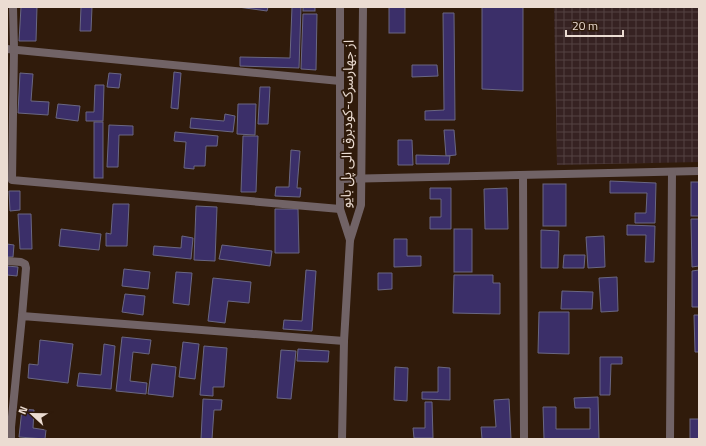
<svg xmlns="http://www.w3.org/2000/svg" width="706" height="446" font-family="'Titillium Web','Noto Sans Arabic',sans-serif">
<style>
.industrial{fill:url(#industrial-grid)}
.building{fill:#3b2f69;stroke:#6a6782}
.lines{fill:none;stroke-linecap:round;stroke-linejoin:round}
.minor{stroke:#716366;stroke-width:8}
.tertiary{stroke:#716366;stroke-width:8}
.labels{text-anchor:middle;stroke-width:3.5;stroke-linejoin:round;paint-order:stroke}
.street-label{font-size:14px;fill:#ebdcd2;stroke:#301b0b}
</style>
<defs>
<pattern id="industrial-grid" width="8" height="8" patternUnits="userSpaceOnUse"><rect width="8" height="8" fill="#362222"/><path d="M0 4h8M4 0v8" fill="none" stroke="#534241"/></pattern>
</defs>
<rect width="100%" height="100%" fill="#301b0b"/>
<!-- industrial -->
<polygon class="industrial" points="554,7 699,7 699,162 557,165"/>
<!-- building -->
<g class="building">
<polygon points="21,7 37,7 36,41 19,41"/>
<polygon points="81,7 92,7 91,31 80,31"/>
<polygon points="238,7 268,7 267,11"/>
<polygon points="292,7 301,7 299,68 240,66 240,57 290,58"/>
<rect x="303" y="7" width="12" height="4"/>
<rect x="389" y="7" width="16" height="26"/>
<polygon points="482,7 523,7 523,91 482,89"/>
<polygon points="443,13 454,13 455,120 425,120 425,111 444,110"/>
<polygon points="303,14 317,14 316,70 301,69"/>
<polygon points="412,65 437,65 438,76 412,77"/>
<polygon points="174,72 181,73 178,109 171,108"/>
<polygon points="20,73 33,74 31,101 49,102 48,115 18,113"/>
<polygon points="109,73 121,74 119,88 107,87"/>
<polygon points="95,85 104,85 103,121 86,121 86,112 94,112"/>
<polygon points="260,87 270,87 268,124 258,124"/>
<polygon points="58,104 80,106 78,121 56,118"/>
<polygon points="238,104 256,104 255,135 237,134"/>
<polygon points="225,114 235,116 233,132 190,128 191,118 224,121"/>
<rect x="94" y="122" width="9" height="56"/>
<polygon points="109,125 133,126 133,135 119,135 118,167 107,167"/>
<polygon points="444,130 454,130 456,155 446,156"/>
<polygon points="175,132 218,136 217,146 206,146 205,166 194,166 194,169 184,168 186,142 174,141"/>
<polygon points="243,136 258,136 256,192 241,192"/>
<polygon points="398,140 412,140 413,165 398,165"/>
<polygon points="291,150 300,151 297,188 301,188 300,197 275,196 276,187 289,187"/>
<polygon points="416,155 450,156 449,164 416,164"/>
<polygon points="610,181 656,183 655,223 635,223 635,213 646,213 647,193 610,193"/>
<rect x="691" y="182" width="8" height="34"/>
<rect x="543" y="184" width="23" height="42"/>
<polygon points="430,188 451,188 451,229 430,229 430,217 441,217 441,199 430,199"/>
<polygon points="507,188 508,229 485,229 484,189"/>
<polygon points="9,191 20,191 20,210 10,211"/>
<polygon points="113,204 129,204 127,246 106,246 106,233 111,234"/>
<polygon points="196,206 217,207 215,261 194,260"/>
<polygon points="275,209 298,209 299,253 275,253"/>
<polygon points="18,214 31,214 32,249 20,249"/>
<polygon points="691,219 699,219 699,266 692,267"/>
<polygon points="627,225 655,226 654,262 645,262 646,235 627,235"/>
<polygon points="61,229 101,234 99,250 59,246"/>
<rect x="454" y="229" width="18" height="43"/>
<polygon points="541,230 559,231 558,268 541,268"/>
<polygon points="182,236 193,238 191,259 153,255 154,246 181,248"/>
<polygon points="604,236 605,267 588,268 586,237"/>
<polygon points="394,239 407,239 407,256 421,256 421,266 394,267"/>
<polygon points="7,244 14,245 13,257 7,257"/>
<polygon points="222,245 272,251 270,266 219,259"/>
<polygon points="564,255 585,255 584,268 563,268"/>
<polygon points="7,266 18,267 17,276 7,275"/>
<polygon points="124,269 150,272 148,289 122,286"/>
<polygon points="306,270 316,271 312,331 283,329 284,320 302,321"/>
<polygon points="699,270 699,307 692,307 692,271"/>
<polygon points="176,272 192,273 189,305 173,303"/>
<polygon points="378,273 392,273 392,289 378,290"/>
<polygon points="454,275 493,275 493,283 500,283 500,314 453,313"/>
<polygon points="617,277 618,311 601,312 599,278"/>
<polygon points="213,278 251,282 249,303 228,301 225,323 208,321"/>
<polygon points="562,291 593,292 592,309 561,309"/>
<polygon points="125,294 145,296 143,315 122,312"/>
<polygon points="539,312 569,312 569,354 538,353"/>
<polygon points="694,315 699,315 699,352 695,352"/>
<polygon points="122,337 151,340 149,354 133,352 130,381 147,383 146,394 116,391"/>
<polygon points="40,340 73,344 68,383 28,378 29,364 38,365"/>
<polygon points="183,342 199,344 195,379 179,377"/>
<polygon points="104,344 115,346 111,389 77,386 79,373 101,375"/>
<polygon points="204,346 227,348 224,387 213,387 213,396 200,395"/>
<polygon points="298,349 329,351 328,362 297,361"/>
<polygon points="281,350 296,351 291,399 277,398"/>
<polygon points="600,357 622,357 622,364 611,364 610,395 600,395"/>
<polygon points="152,364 176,367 173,397 148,394"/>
<polygon points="395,367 408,368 407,401 394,400"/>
<polygon points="438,367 450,368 450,400 422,399 422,392 438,392"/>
<polygon points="598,397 599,439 544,439 543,407 556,407 556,429 590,429 590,408 575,408 574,398"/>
<polygon points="203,399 222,400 221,410 214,410 212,439 201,439"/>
<polygon points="509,399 511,439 482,439 481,427 496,427 494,400"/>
<polygon points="425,402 432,402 433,438 414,438 413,428 425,428"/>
<polygon points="22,409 34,410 33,428 46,430 45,439 19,437"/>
<rect x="690" y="419" width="9" height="20"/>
</g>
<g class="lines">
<!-- minor -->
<g class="minor">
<polyline points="13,7 14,49 12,180 340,209"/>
<polyline points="7,49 340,81"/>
<polyline points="523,175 524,439"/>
<polyline points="340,179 699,171"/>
<polyline points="7,261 21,262 25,264 26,268 22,316"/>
<polyline points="11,439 11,427 22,316 344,341"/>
<polyline points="670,439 672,172"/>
</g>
<!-- tertiary -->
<g class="tertiary">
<polyline points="340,7 340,209 350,240"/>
<polyline points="342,439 344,341 350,240 361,205 363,7"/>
</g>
</g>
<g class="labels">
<!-- street labels -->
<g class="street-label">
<text transform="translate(347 124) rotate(-89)" y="5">از جهارسرک-کودبرق الی پل بایو</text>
</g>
</g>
<!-- border -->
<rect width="706" height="446" fill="none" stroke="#ebdcd2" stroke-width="16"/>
<!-- north arrow -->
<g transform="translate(32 414) rotate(292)" stroke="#301b0b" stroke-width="3" paint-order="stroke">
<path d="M0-3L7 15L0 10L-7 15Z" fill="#ebdcd2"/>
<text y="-6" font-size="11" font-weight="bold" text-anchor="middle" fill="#ebdcd2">N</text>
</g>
<!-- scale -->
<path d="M566 30v6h57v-6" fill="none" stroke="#ebdcd2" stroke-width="2"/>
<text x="572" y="30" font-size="12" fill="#ebdcd2" stroke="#301b0b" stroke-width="3" paint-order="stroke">20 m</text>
</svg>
